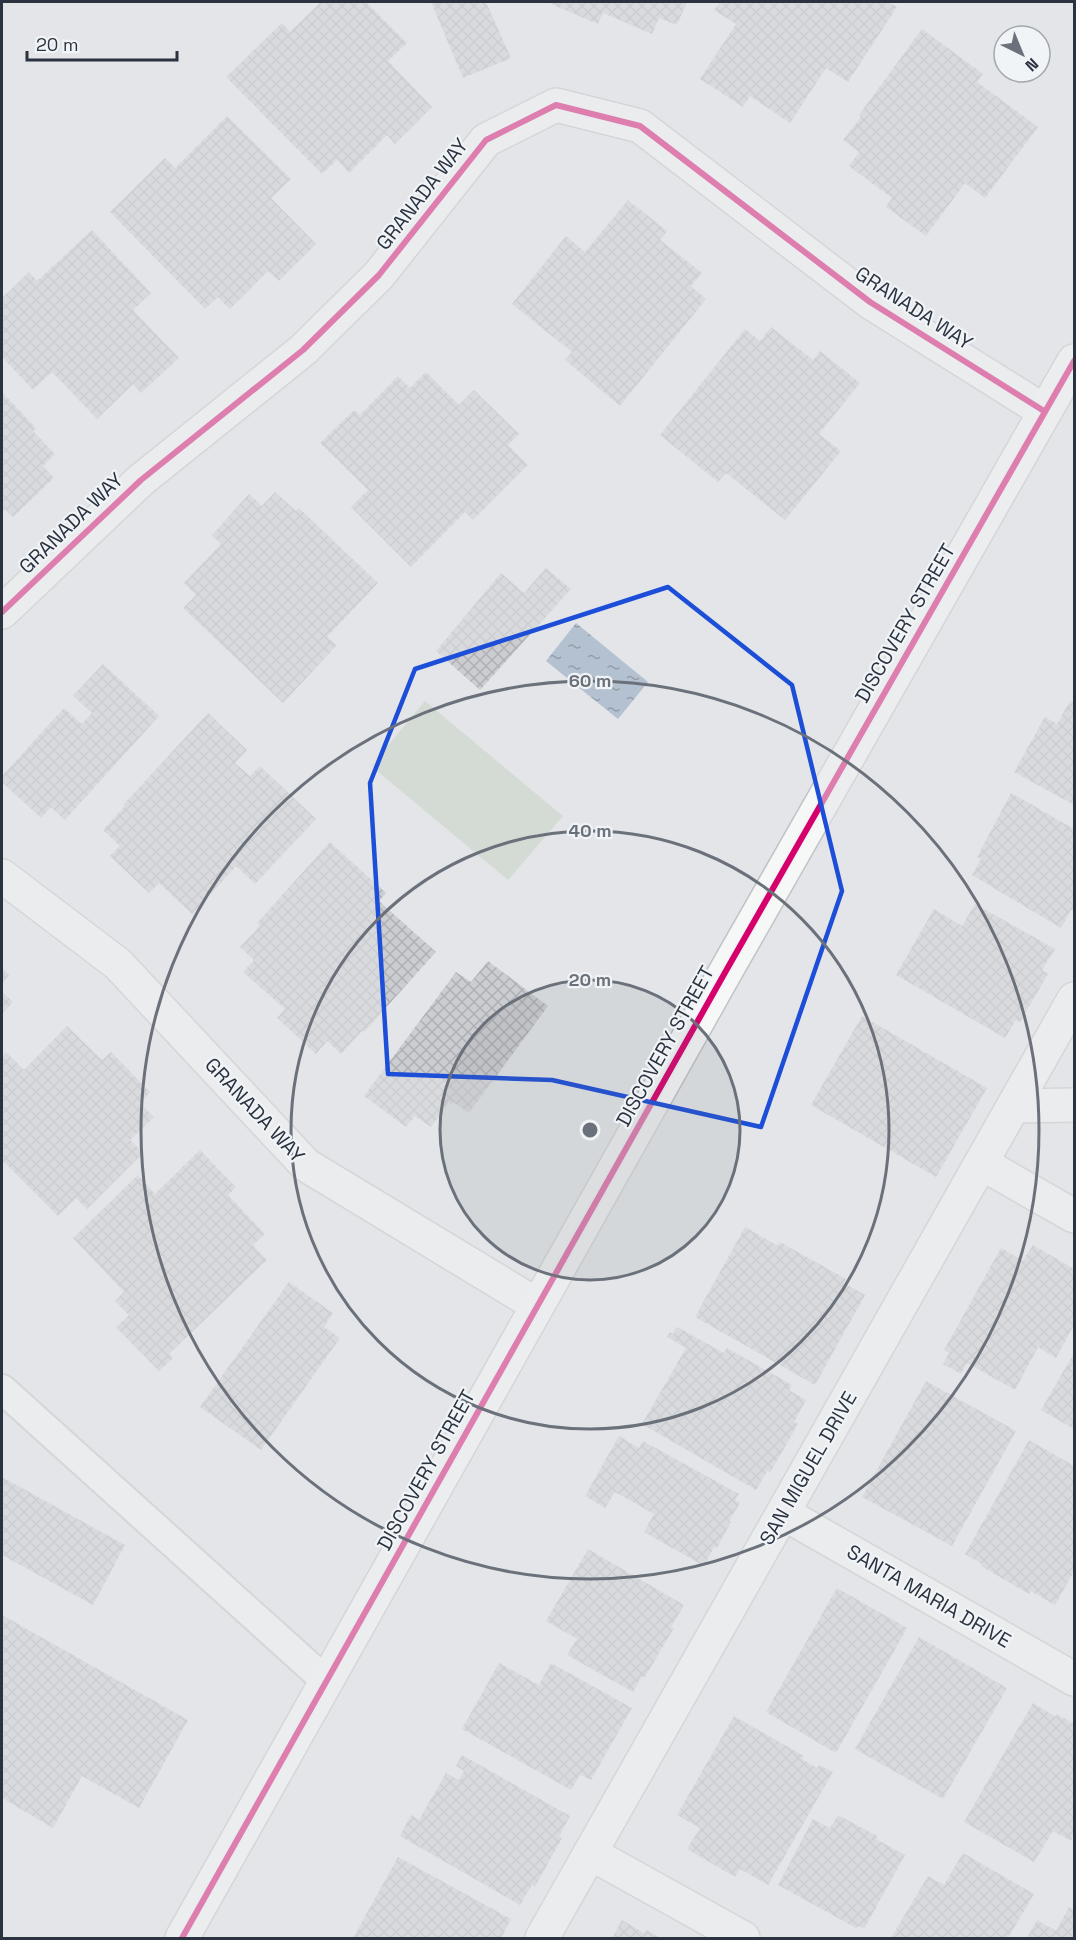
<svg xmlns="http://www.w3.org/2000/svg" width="1076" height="1940" font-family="'Space Grotesk',sans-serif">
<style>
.garden{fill:#d4dbd4}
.water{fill:url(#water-ripples)}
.building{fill:url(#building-cross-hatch)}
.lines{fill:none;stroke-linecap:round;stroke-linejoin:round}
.lane-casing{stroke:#c1c3c6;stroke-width:32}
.street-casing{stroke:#c1c3c6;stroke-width:36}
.secondary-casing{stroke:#c1c3c6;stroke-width:36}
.lane{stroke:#f2f3f5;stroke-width:28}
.street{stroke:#f2f3f5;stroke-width:33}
.secondary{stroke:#f6f7f7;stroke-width:33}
.cycleway-casing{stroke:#f1f4f7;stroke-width:10}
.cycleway{stroke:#d6006c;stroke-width:6}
.marked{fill:none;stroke:#1d4ed8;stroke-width:4.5;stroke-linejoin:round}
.ring{fill:none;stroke:#6b717b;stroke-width:3}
.labels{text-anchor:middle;stroke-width:4.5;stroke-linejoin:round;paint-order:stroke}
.street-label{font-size:20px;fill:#2b3340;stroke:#f1f4f7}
.centre{fill:#6b717b;stroke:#f1f4f7;stroke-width:3}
.ring-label{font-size:18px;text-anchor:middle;font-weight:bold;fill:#6b717b;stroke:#f1f4f7;stroke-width:4.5;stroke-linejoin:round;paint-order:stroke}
</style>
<defs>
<pattern id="water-ripples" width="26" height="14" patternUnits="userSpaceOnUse" patternTransform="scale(1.5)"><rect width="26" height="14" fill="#b4c1d0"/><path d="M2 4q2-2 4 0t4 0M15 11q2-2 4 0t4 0" fill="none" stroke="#939daa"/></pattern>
<pattern id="building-cross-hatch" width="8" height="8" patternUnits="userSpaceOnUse" patternTransform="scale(1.5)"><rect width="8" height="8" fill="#cccdd0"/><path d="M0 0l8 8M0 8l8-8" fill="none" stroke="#afb0b4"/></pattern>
</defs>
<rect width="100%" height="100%" fill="#e3e5e8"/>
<!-- garden -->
<polygon class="garden" points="425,701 563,816 508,880 371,766"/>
<!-- water -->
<polygon class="water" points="576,623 648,682 618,719 546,661"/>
<!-- building -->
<g class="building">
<polygon points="321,2 366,2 407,43 388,61 432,107 395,144 387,135 349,173 337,160 322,174 226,77 282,23 290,32"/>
<polygon points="431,2 486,2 511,58 463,78"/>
<polygon points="552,2 687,2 677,25 659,18 652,34 603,13 598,24 551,4"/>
<polygon points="720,2 888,2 897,7 848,82 826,68 790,123 750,96 743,107 700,79 736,24 714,10"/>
<polygon points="922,29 983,74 977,82 1038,127 985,198 965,183 926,236 886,207 892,198 849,166 859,152 843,140 861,117 859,115"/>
<polygon points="227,116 291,179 271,198 316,244 279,281 268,271 230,309 218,297 205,309 110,212 165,158 175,168"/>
<polygon points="628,200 667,231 660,240 702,273 691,286 706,299 620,406 565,360 572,352 512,304 566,236 585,252"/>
<polygon points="92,230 151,293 133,310 179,358 141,393 133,384 97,419 52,372 33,390 2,357 2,298 29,272 37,281"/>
<polygon points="771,327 813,360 820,351 860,383 819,434 841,451 785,520 726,473 718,482 660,435 745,329 760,341"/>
<polygon points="426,372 459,405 474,390 519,434 508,445 528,465 473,520 465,512 411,567 351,507 368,490 320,443 354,410 360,415 398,376 410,388"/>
<polygon points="2,392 36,428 33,431 55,454 43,466 54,478 13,517 5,509 2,512"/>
<polygon points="275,492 296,511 299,508 378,583 327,637 337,645 283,703 183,608 196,595 184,583 221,544 212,535 249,494 262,506"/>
<polygon points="546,568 571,589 480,690 436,651 501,573 524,593"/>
<polygon points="103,664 159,716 65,820 51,807 41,818 2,782 2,776 64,708 82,724 92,713 73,696"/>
<polygon points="1070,701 1074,703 1074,805 1014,772 1045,717 1057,724"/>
<polygon points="208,713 247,750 235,763 250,776 260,766 316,819 255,884 236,866 192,914 159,883 149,893 110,856 120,846 103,830 125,806 123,805"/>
<polygon points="1011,793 1074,829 1074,911 1071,910 1061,928 972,875 981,859 977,857"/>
<polygon points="330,842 386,893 379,901 436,952 364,1032 362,1031 341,1054 327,1041 316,1054 277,1018 285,1009 243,972 254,960 240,947 260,926 257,923"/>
<polygon points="975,904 1055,949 1042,970 1048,974 1020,1022 1016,1020 1005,1038 896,975 934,909 962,926"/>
<polygon points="488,961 548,1006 469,1113 453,1102 451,1105 449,1102 431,1127 415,1116 406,1127 364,1096 456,972 471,982"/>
<polygon points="2,968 9,975 2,983"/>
<polygon points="2,992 13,1002 2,1014"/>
<polygon points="862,1016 987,1088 936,1177 811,1105"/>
<polygon points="67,1026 102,1060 111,1052 150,1092 140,1103 154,1117 130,1140 143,1153 87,1209 76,1198 58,1216 4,1162 2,1165 2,1056 6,1052 24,1070"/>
<polygon points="200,1150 236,1187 228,1195 265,1234 253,1245 267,1260 169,1354 173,1358 159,1371 116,1327 129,1315 115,1301 124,1292 73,1238 138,1175 155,1194"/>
<polygon points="745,1227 778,1246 780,1242 846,1279 844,1283 865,1295 815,1385 695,1317"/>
<polygon points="1033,1245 1074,1269 1074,1325 1056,1358 1038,1347 1015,1390 967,1363 961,1374 943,1364 949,1353 944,1350 1001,1248 1023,1261"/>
<polygon points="289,1282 333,1313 324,1327 340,1338 261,1450 200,1407"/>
<polygon points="677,1327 724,1353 727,1348 792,1385 789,1390 806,1400 794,1422 798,1424 770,1473 767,1471 756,1490 642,1424 686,1348 667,1337 670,1332 673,1334"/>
<polygon points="1074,1353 1074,1429 1041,1410"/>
<polygon points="926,1381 1016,1431 952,1546 862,1497"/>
<polygon points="619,1436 639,1448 643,1441 739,1494 735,1500 740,1503 729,1521 731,1522 717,1548 714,1547 704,1566 644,1532 654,1514 615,1492 605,1508 585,1496"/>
<polygon points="1029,1440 1074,1466 1074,1571 1055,1605 1031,1591 1029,1594 981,1566 982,1564 965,1554"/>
<polygon points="2,1477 125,1545 93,1605 2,1555"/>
<polygon points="588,1549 684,1605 671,1627 674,1628 645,1677 642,1676 633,1692 567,1655 577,1639 546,1621"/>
<polygon points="837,1588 907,1628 836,1753 766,1712"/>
<polygon points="2,1615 188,1720 139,1808 82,1776 53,1828 2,1798"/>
<polygon points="919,1637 1007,1688 943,1799 855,1749"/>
<polygon points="499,1663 539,1685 551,1663 632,1708 591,1780 580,1775 571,1790 462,1729"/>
<polygon points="1033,1703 1056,1717 1057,1714 1074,1724 1074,1834 1071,1841 1053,1831 1034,1862 964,1822"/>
<polygon points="734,1716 804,1756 802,1759 817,1768 819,1765 833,1772 768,1885 740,1869 735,1877 687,1849 700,1828 677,1815"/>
<polygon points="462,1755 570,1816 559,1836 562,1838 535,1887 532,1885 520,1905 400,1836 411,1815 419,1820 446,1773 459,1780 464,1771 456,1766"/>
<polygon points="838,1815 877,1836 876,1839 905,1855 864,1929 858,1926 856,1928 778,1885 813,1819 830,1828"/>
<polygon points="963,1853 1034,1894 1008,1938 891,1938 928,1876 944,1885"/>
<polygon points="398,1857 511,1919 501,1938 353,1938"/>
<polygon points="1069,1907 1074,1910 1074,1938 1027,1938 1037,1920 1056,1931"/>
<polygon points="622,1920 644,1933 646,1930 661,1938 612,1938"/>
</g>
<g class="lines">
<!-- lane casing -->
<g class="lane-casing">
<polyline id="lane" points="2,1389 327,1682"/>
</g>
<!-- street casing -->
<g class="street-casing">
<g id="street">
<polyline points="2,612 141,480 303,350 379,275 486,140 556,105 640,126 870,302 1044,411"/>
<polyline points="2,876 118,964 306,1165 537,1305"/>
<polyline points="1015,1106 1074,1105"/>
<polyline points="981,1163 1074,1216"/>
<polyline points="783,1513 1074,1679"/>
<polyline points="590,1853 743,1938"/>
<polyline points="542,1938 1074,999"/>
</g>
</g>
<!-- secondary casing -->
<g class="secondary-casing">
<polyline id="secondary" points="182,1938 727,969 1074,361"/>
</g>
<!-- lane -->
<use href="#lane" class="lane"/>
<!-- street -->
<use href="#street" class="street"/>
<!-- secondary -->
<use href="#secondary" class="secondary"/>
<!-- cycleway casing -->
<g class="cycleway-casing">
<g id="cycleway">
<polyline points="2,612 141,480 303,350 379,275 486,140 556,105 640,126 870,302 1044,411"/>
<polyline points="182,1938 727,969 1074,361"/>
</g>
</g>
<!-- cycleway -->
<use href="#cycleway" class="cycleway"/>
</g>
<!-- marked area -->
<path d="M0 0H1076V1940H0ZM 668,587 L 792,685 L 842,891 L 761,1127 L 552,1080 L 388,1074 L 370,783 L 415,669 Z" fill="#e3e5e8" fill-opacity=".55" fill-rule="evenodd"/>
<path class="marked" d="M 668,587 L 792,685 L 842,891 L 761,1127 L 552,1080 L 388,1074 L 370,783 L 415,669 Z"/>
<!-- distance rings -->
<circle cx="590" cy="1130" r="150" fill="#6b717b" fill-opacity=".12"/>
<g class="ring">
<circle cx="590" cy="1130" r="150"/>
<circle cx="590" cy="1130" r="299"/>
<circle cx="590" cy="1130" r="449"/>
</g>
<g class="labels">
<!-- street labels -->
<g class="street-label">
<text transform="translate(422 194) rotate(-52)" y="7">GRANADA WAY</text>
<text transform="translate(914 308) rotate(33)" y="7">GRANADA WAY</text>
<text transform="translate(71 523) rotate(-44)" y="7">GRANADA WAY</text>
<text transform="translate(905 623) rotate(-60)" y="7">DISCOVERY STREET</text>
<text transform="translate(665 1046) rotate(-61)" y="7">DISCOVERY STREET</text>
<text transform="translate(255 1110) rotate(47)" y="7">GRANADA WAY</text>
<text transform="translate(808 1468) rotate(-60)" y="7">SAN MIGUEL DRIVE</text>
<text transform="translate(426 1470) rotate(-61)" y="7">DISCOVERY STREET</text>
<text transform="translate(929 1596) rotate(30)" y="7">SANTA MARIA DRIVE</text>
</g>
</g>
<circle cx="590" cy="1130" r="9" class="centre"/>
<g class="ring-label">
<text x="590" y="687">60 m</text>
<text x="590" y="837">40 m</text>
<text x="590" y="986">20 m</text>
</g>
<!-- border -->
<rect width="1076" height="1940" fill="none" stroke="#2b3340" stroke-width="6"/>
<!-- north arrow -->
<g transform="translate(1022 54) rotate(137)"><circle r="28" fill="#f1f4f7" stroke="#a2a7ae" stroke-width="1.5"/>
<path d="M0-4.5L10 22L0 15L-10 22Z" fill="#6b717b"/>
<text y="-9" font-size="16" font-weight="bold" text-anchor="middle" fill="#2b3340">N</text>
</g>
<!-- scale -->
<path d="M27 51v9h150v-9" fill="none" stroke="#2b3340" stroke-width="3"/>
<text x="36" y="51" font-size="18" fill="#2b3340" stroke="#f1f4f7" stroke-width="4.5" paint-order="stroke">20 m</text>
</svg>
